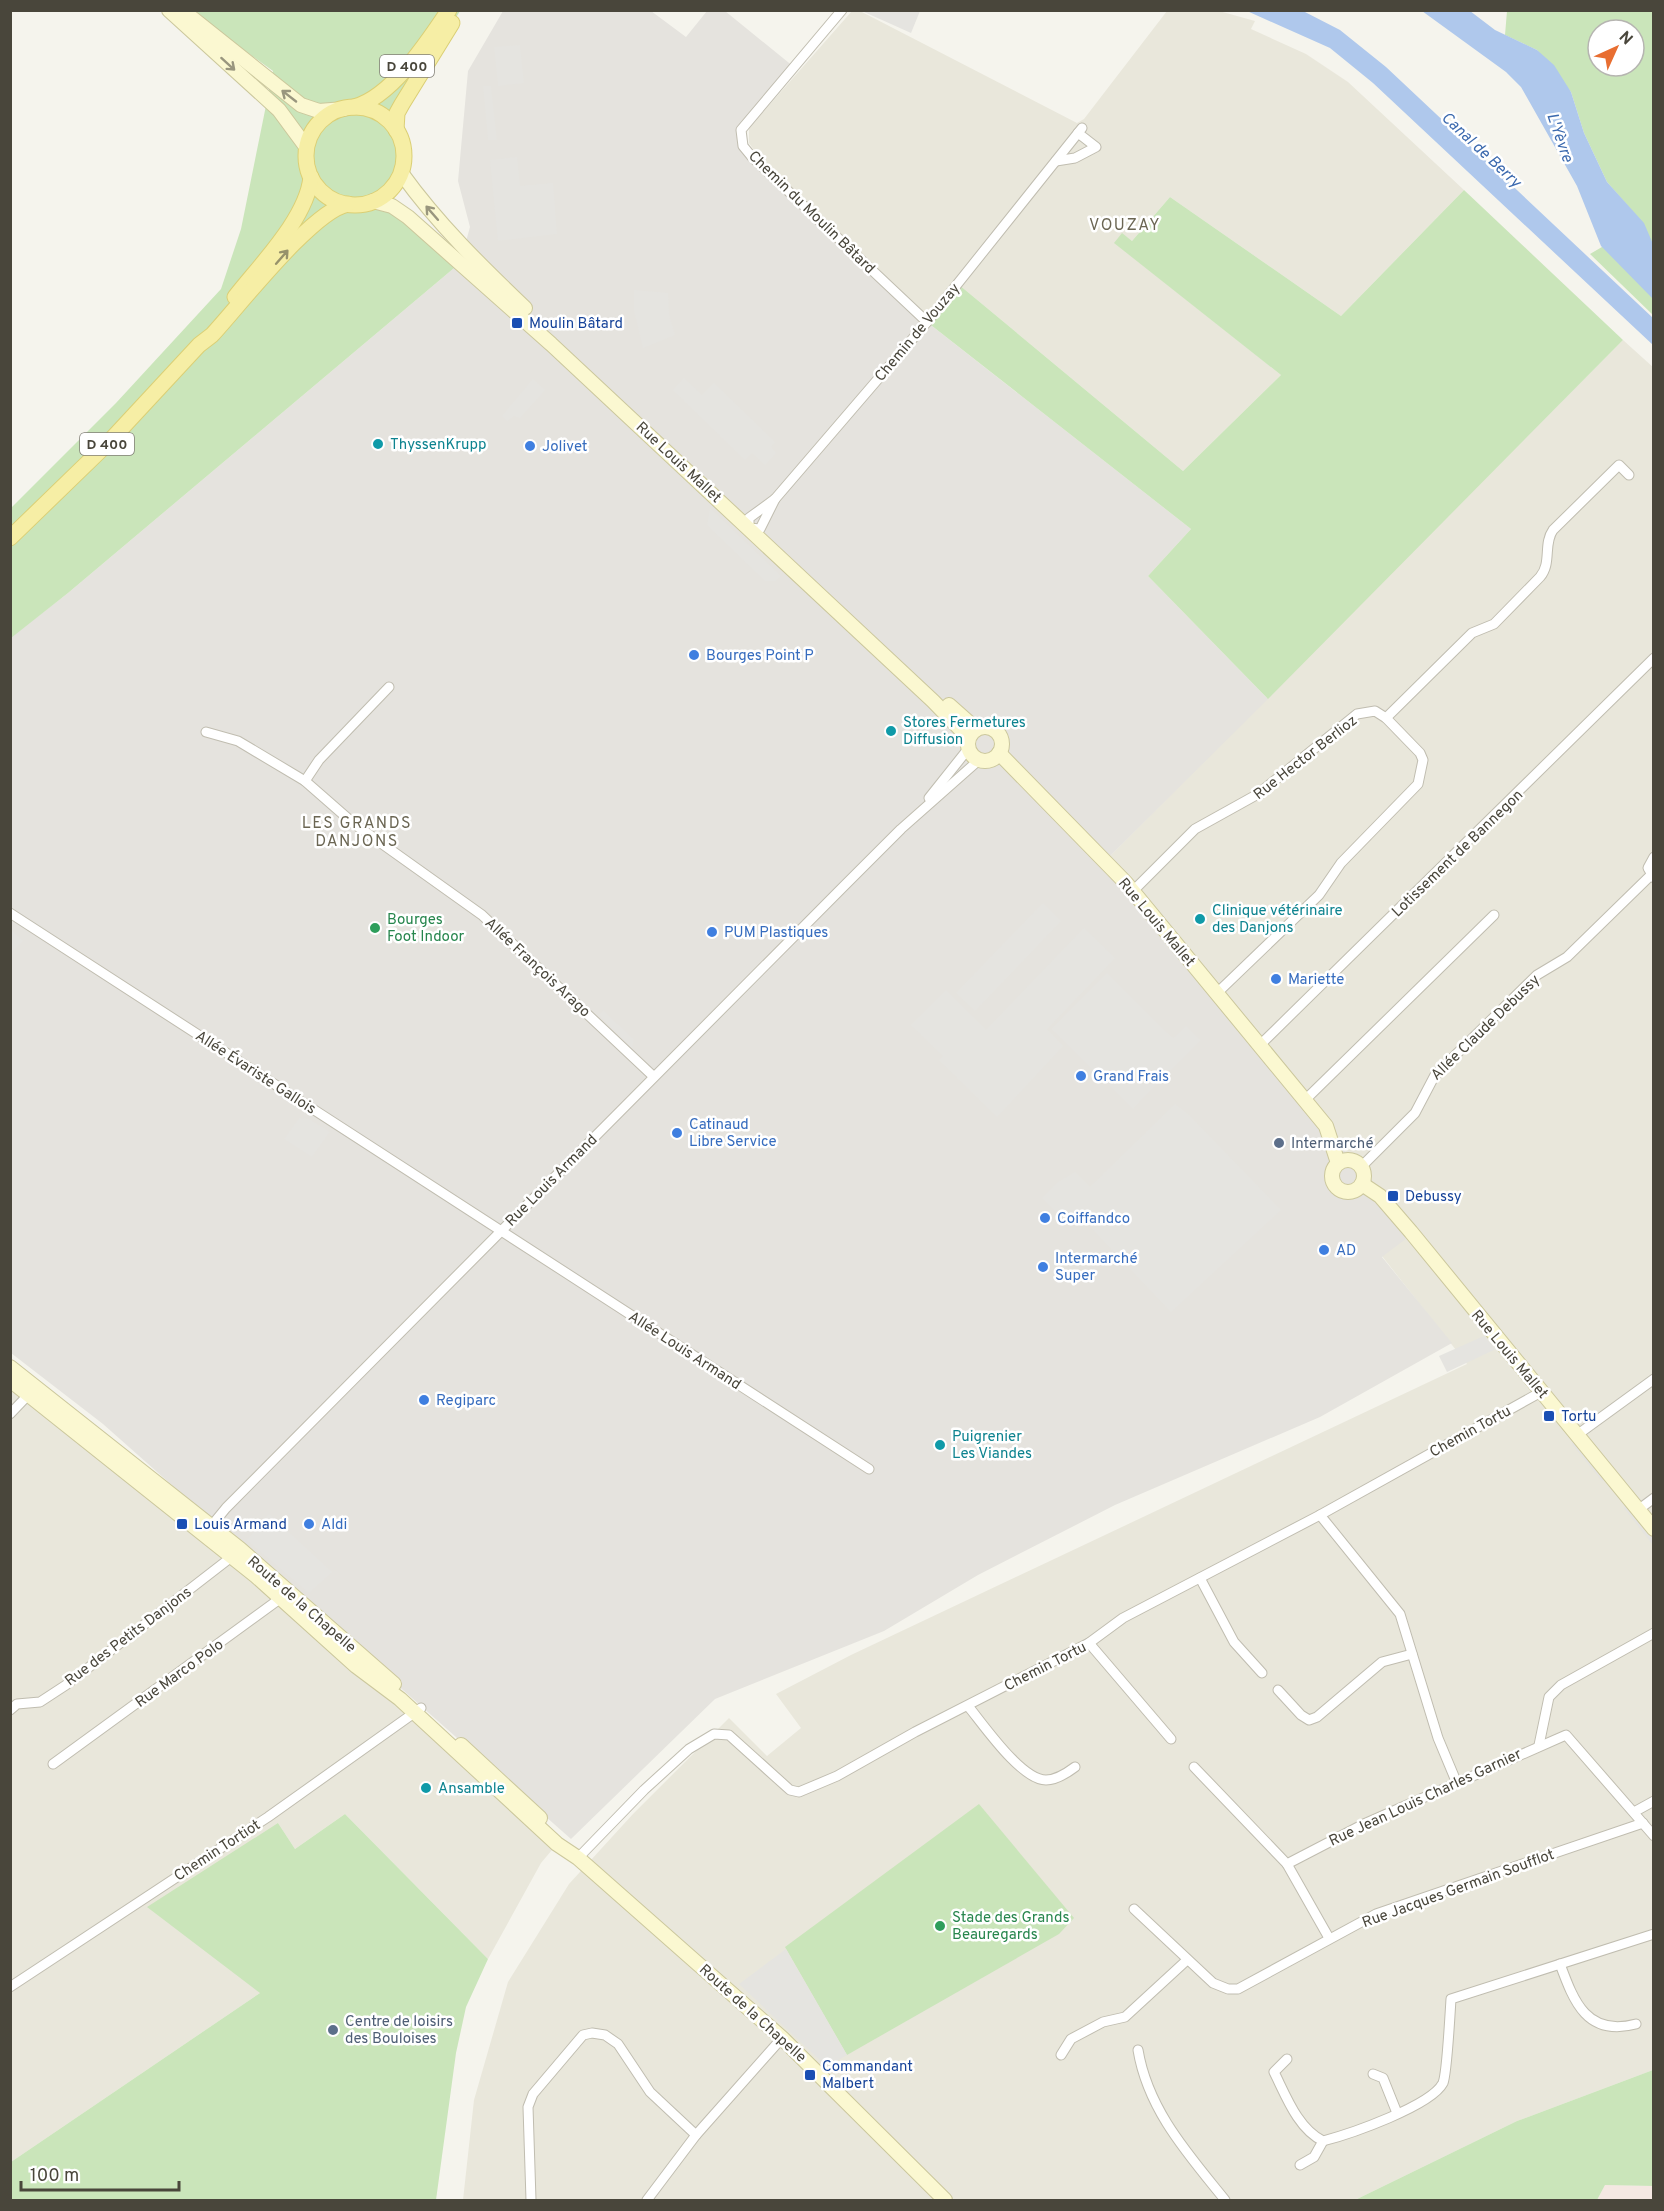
<svg xmlns="http://www.w3.org/2000/svg" width="1664" height="2211" font-family="Overpass,sans-serif">
<style>
.residential{fill:#e9e7db}
.industrial{fill:#e5e3de}
.medical{fill:#f4e8e2}
.green{fill:#cae5ba;fill-rule:evenodd}
.parking{fill:#e5e4e0}
.water{fill:#afc8ec}
.lines{fill:none;stroke-linecap:round;stroke-linejoin:round}
.minor-casing{stroke:#c0bdb0;stroke-width:11}
.secondary-casing{stroke:#cbc79c;stroke-width:16}
.primary-casing{stroke:#dbcf75;stroke-width:17}
.minor{stroke:#fff;stroke-width:9}
.secondary{stroke:#fbf8d1;stroke-width:14}
.primary{stroke:#f6eea5;stroke-width:15}
.oneway{stroke:#99967e}
.oneway2{stroke:#97926b}
.transit-dot{fill:#1a4fb4;stroke:#fff;stroke-width:2}
.culture-dot{fill:#0f9aa8;stroke:#fff;stroke-width:2}
.shop-dot{fill:#3f7fe0;stroke:#fff;stroke-width:2}
.leisure-dot{fill:#2e9e5b;stroke:#fff;stroke-width:2}
.service-dot{fill:#5c6f8a;stroke:#fff;stroke-width:2}
.labels{text-anchor:middle;stroke-width:5;stroke-linejoin:round;paint-order:stroke}
.shield{fill:#fff;stroke:#807e76;stroke-width:1.5}
.shield-label{font-size:14px;font-weight:bold;fill:#49463b}
.street-label{font-size:15px;fill:#49463b;stroke:#fff}
.transit-label{font-size:15px;fill:#164399;stroke:#fff;text-anchor:start}
.culture-label{font-size:15px;fill:#0d838f;stroke:#fff;text-anchor:start}
.shop-label{font-size:15px;fill:#366cbe;stroke:#fff;text-anchor:start}
.leisure-label{font-size:15px;fill:#27864d;stroke:#fff;text-anchor:start}
.service-label{font-size:15px;fill:#4e5e75;stroke:#fff;text-anchor:start}
.water-label{font-size:16px;font-style:italic;fill:#3b69ae;stroke:#fff}
.neighbourhood-label{font-size:16px;letter-spacing:1.5px;fill:#6b6653;stroke:#fff}
</style>
<rect width="100%" height="100%" fill="#f5f4ed"/>
<!-- residential -->
<g class="residential">
<polygon points="852,11 860,11 1077,123 1084,119 1167,11 1219,11 1255,21 1251,29 1306,54 1348,82 1464,190 1341,316 1170,197 1132,241 1122,234 1115,243 1281,375 1183,471 958,284 954,282 926,315 757,154 749,143 749,128"/>
<polygon points="1623,340 1654,368 1653,2070 1517,2121 1355,2200 463,2200 474,2100 508,1982 569,1884 633,1814 729,1718 767,1756 801,1728 776,1694 851,1655 1467,1364 1382,1256 1387,1202 1105,861"/>
<polygon points="10,1380 205,1534 216,1553 233,1556 557,1844 541,1863 488,1959 345,1814 295,1849 278,1823 260,1993 11,2162"/>
</g>
<!-- industrial -->
<polygon class="industrial" points="503,11 651,11 686,37 707,11 725,11 794,67 741,130 743,146 918,315 1191,529 1148,576 1268,699 1105,861 1387,1202 1407,1238 1382,1257 1452,1343 1320,1417 1115,1505 978,1575 884,1631 715,1699 571,1839 103,1424 11,1353 10,638 68,593 460,263 470,227 458,181 468,71"/>
<!-- medical -->
<polygon class="medical" points="1605,2185 1653,2186 1653,2200 1597,2200"/>
<!-- green -->
<g class="green">
<path d="M 195,10 L 460,11 L 412,89 L 396,130 C 409,154 403,179 382,197 L 460,263 L 68,593 L 11,638 L 11,508 L 116,403 L 221,289 L 241,229 L 273,71 L 218,31 Z"/>
<path d="M 1507,11 L 1653,11 L 1653,315 L 1590,254 L 1643,223 L 1607,182 L 1584,133 L 1571,92 L 1537,50 L 1505,35 ZM 1598,30 L 1634,30 L 1634,66 L 1598,66 Z"/>
<polygon points="1464,190 1623,340 1268,699 1148,576 1191,529 927,322 958,284 1183,471 1281,375 1114,243 1122,233 1132,241 1170,197 1341,316"/>
<polygon points="979,1804 1074,1918 1059,1934 847,2055 785,1947"/>
<polygon points="345,1814 488,1959 466,2007 456,2053 436,2200 11,2200 11,2162 260,1993 147,1907 278,1823 295,1849"/>
<polygon points="1653,2070 1653,2186 1605,2185 1597,2200 1355,2200 1517,2121"/>
</g>
<!-- parking -->
<g class="parking">
<polygon points="862,11 920,10 920,11 911,33"/>
<polygon points="520,45 524,83 498,86 494,47"/>
<polygon points="483,86 491,86 497,140 488,140"/>
<polygon points="517,157 520,186 553,183 557,234 498,241 490,160"/>
<polygon points="634,290 668,293 669,315 675,335 643,348 634,311"/>
<polygon points="684,378 702,395 714,383 775,442 771,447 776,453 765,465 752,453 745,460 673,390"/>
<polygon points="533,379 545,390 520,418 514,416 507,421 502,416"/>
<polygon points="710,508 781,576 775,581 765,581 707,525"/>
<polygon points="1043,903 1061,921 975,1011 956,993"/>
<polygon points="1084,928 1115,958 1047,1029 1063,1046 997,1117 939,1060 943,1056 911,1025 946,990 986,1030"/>
<polygon points="10,929 23,941 11,953 10,953"/>
<polygon points="1107,973 1173,1038 1186,1026 1201,1040 1133,1109 1051,1029"/>
<polygon points="603,1010 634,1039 632,1049 599,1015"/>
<polygon points="1175,1104 1188,1114 1281,1210 1171,1312 1081,1217 1060,1216 1042,1198 1058,1182 1075,1172 1090,1187"/>
<polygon points="299,1118 309,1119 330,1132 312,1157 284,1139"/>
<polygon points="1484,1336 1496,1349 1447,1372 1439,1356"/>
<polygon points="1573,1440 1606,1480 1602,1481 1572,1444"/>
<polygon points="1625,1504 1653,1539 1653,1545 1624,1508"/>
<polygon points="269,1514 332,1572 309,1593 247,1540"/>
<polygon points="786,1949 847,2055 827,2067 739,1984"/>
</g>
<!-- water -->
<g class="water">
<polygon points="1247,11 1303,11 1340,30 1386,67 1653,318 1653,345 1373,83 1330,48"/>
<polygon points="1422,11 1470,11 1495,30 1537,50 1554,65 1571,92 1584,133 1607,182 1644,223 1653,244 1653,299 1601,246 1577,186 1521,87 1506,72"/>
</g>
<g class="lines">
<!-- minor casing -->
<g class="minor-casing">
<g id="minor">
<polyline points="842,10 741,130 743,146 752,157 927,322"/>
<polyline points="1056,161 1075,158 1096,147 1078,133"/>
<polyline points="775,499 927,322 1082,128"/>
<polygon points="775,499 760,529 749,528 749,518"/>
<path d="M 1386,718 L 1472,633 L 1494,624 L 1540,577 C 1552,563 1543,544 1553,530 L 1619,465 L 1629,475"/>
<polyline points="206,732 238,741 305,781 353,823 482,915 653,1076"/>
<polyline points="305,781 319,760 389,687"/>
<polyline points="929,798 968,749"/>
<polyline points="1654,857 1648,868 1654,878"/>
<polyline points="1133,891 1195,829 1258,794 1357,714 1375,711 1386,718 1420,753 1423,760 1418,784 1341,863 1319,895 1216,994"/>
<polyline points="10,913 869,1469"/>
<polyline points="1259,1046 1654,658"/>
<polyline points="1304,1101 1494,915"/>
<polyline points="1361,1167 1415,1113 1435,1075 1537,975 1567,957 1650,876"/>
<polyline points="10,1414 32,1391"/>
<polyline points="1577,1435 1654,1379"/>
<polyline points="1638,1510 1654,1498"/>
<polyline points="1320,1515 1400,1614 1438,1738 1456,1781"/>
<polyline points="208,1530 226,1508 842,888 901,829 979,760"/>
<polyline points="1200,1578 1234,1642 1262,1673"/>
<polyline points="1089,1643 1171,1739"/>
<polyline points="1278,1690 1301,1715 1309,1720 1317,1717 1382,1662 1412,1654"/>
<path d="M 968,1706 C 983,1724 1021,1780 1046,1780 C 1056,1780 1067,1773 1075,1767"/>
<polyline points="10,1710 17,1704 40,1702 66,1685 234,1555"/>
<polyline points="1539,1745 1549,1697 1561,1685 1654,1633"/>
<polyline points="53,1764 285,1595"/>
<polyline points="1194,1767 1287,1864 1366,1823 1566,1735 1654,1836"/>
<polyline points="1634,1812 1654,1801"/>
<polyline points="578,1858 644,1790 689,1749 714,1734 729,1735 790,1790 799,1792 837,1776 915,1732 1089,1643 1123,1618 1320,1515 1541,1392"/>
<polyline points="1287,1864 1329,1938"/>
<polyline points="1134,1909 1213,1983 1228,1989 1238,1989 1376,1914 1643,1823"/>
<path d="M 1560,1964 C 1574,2002 1587,2037 1636,2024"/>
<polyline points="10,1987 268,1817 421,1708"/>
<path d="M 1138,2050 C 1148,2110 1188,2154 1225,2200"/>
<polyline points="1061,2055 1071,2039 1103,2022 1125,2017 1187,1960"/>
<path d="M 1287,2059 L 1274,2072 C 1286,2096 1298,2129 1323,2141 C 1350,2134 1431,2106 1443,2083 C 1447,2073 1450,2014 1451,1999 L 1654,1934"/>
<polyline points="1373,2074 1383,2078 1397,2113"/>
<polyline points="1300,2165 1314,2157 1323,2141"/>
<polyline points="531,2200 528,2107 533,2094 583,2035 592,2033 605,2035 618,2044 650,2092 696,2135"/>
<polyline points="647,2200 696,2135 782,2038"/>
</g>
</g>
<!-- secondary casing -->
<g class="secondary-casing">
<g id="secondary">
<polyline points="169,10 279,110 307,148"/>
<polyline points="182,10 301,105 319,111 344,109"/>
<path d="M 402,169 L 402,174 C 438,224 481,266 525,308"/>
<polyline points="373,201 392,206 408,217 551,344 933,701 963,732 967,743"/>
<polyline points="949,705 976,729"/>
<circle cx="985" cy="744" r="17"/>
<polyline points="999,753 1126,883 1326,1126 1338,1163"/>
<circle cx="1348" cy="1176" r="16"/>
<polyline points="1362,1184 1380,1196 1411,1232 1654,1529"/>
<polyline points="10,1367 240,1549 394,1684"/>
<polyline points="10,1380 256,1576 356,1666 400,1699 557,1844 578,1858 782,2038 945,2200"/>
<polyline points="461,1745 540,1818"/>
</g>
</g>
<!-- primary casing -->
<g class="primary-casing">
<g id="primary">
<path d="M 354,107 C 392,97 428,41 449,10"/>
<circle cx="355" cy="156" r="49"/>
<polyline points="396,130 397,113 402,104 452,23"/>
<path d="M 235,297 C 260,265 307,218 311,177"/>
<path d="M 10,538 L 108,443 L 199,345 L 212,335 C 239,306 313,210 348,204"/>
</g>
</g>
<!-- minor -->
<use href="#minor" class="minor"/>
<!-- secondary -->
<use href="#secondary" class="secondary"/>
<!-- primary -->
<use href="#primary" class="primary"/>
</g>
<!-- one-way arrows -->
<defs><path id="oneway-shaft" d="M-6 0H5M1.5-3L5.5 0L1.5 3" fill="none" stroke-width="1.6" stroke-linecap="round" stroke-linejoin="round" transform="scale(1.5)"/></defs>
<g class="oneway">
<use href="#oneway-shaft" transform="translate(228 64) rotate(42)"/>
<use href="#oneway-shaft" transform="translate(289 96) rotate(-142)"/>
<use href="#oneway-shaft" transform="translate(432 213) rotate(-131)"/>
</g>
<use class="oneway2" href="#oneway-shaft" transform="translate(282 257) rotate(-49)"/>
<!-- markers -->
<g class="transit-dot">
<rect x="511" y="317" width="12" height="12" rx="3"/>
<rect x="1387" y="1190" width="12" height="12" rx="3"/>
<rect x="1543" y="1410" width="12" height="12" rx="3"/>
<rect x="176" y="1518" width="12" height="12" rx="3"/>
<rect x="804" y="2069" width="12" height="12" rx="3"/>
</g>
<g class="culture-dot">
<circle cx="378" cy="444" r="6"/>
<circle cx="891" cy="731" r="6"/>
<circle cx="1200" cy="919" r="6"/>
<circle cx="940" cy="1445" r="6"/>
<circle cx="426" cy="1788" r="6"/>
</g>
<g class="shop-dot">
<circle cx="530" cy="446" r="6"/>
<circle cx="694" cy="655" r="6"/>
<circle cx="712" cy="932" r="6"/>
<circle cx="1276" cy="979" r="6"/>
<circle cx="1081" cy="1076" r="6"/>
<circle cx="677" cy="1133" r="6"/>
<circle cx="1045" cy="1218" r="6"/>
<circle cx="1324" cy="1250" r="6"/>
<circle cx="1043" cy="1267" r="6"/>
<circle cx="424" cy="1400" r="6"/>
<circle cx="309" cy="1524" r="6"/>
</g>
<g class="leisure-dot">
<circle cx="375" cy="928" r="6"/>
<circle cx="940" cy="1926" r="6"/>
</g>
<g class="service-dot">
<circle cx="1279" cy="1143" r="6"/>
<circle cx="333" cy="2030" r="6"/>
</g>
<g class="labels">
<!-- shield labels -->
<g class="shield">
<rect x="380" y="55" width="54" height="22" rx="4.5"/>
<rect x="80" y="433" width="54" height="22" rx="4.5"/>
</g>
<g class="shield-label">
<text x="407" y="71">D 400</text>
<text x="107" y="449">D 400</text>
</g>
<!-- street labels -->
<g class="street-label">
<text transform="translate(812 212) rotate(44)" y="5">Chemin du Moulin Bâtard</text>
<text transform="translate(917 332) rotate(-50)" y="5">Chemin de Vouzay</text>
<text transform="translate(679 462) rotate(43)" y="5">Rue Louis Mallet</text>
<text transform="translate(1305 757) rotate(-38)" y="5">Rue Hector Berlioz</text>
<text transform="translate(1457 853) rotate(-44)" y="5">Lotissement de Bannegon</text>
<text transform="translate(1157 922) rotate(50)" y="5">Rue Louis Mallet</text>
<text transform="translate(538 967) rotate(43)" y="5">Allée François Arago</text>
<text transform="translate(1485 1027) rotate(-44)" y="5">Allée Claude Debussy</text>
<text transform="translate(256 1072) rotate(33)" y="5">Allée Évariste Gallois</text>
<text transform="translate(551 1180) rotate(-45)" y="5">Rue Louis Armand</text>
<text transform="translate(685 1350) rotate(33)" y="5">Allée Louis Armand</text>
<text transform="translate(1510 1354) rotate(50)" y="5">Rue Louis Mallet</text>
<text transform="translate(1470 1431) rotate(-29)" y="5">Chemin Tortu</text>
<text transform="translate(302 1604) rotate(41)" y="5">Route de la Chapelle</text>
<text transform="translate(128 1636) rotate(-37)" y="5">Rue des Petits Danjons</text>
<text transform="translate(1045 1666) rotate(-27)" y="5">Chemin Tortu</text>
<text transform="translate(179 1673) rotate(-36)" y="5">Rue Marco Polo</text>
<text transform="translate(1425 1797) rotate(-25)" y="5">Rue Jean Louis Charles Garnier</text>
<text transform="translate(217 1850) rotate(-33)" y="5">Chemin Tortiot</text>
<text transform="translate(1458 1888) rotate(-20)" y="5">Rue Jacques Germain Soufflot</text>
<text transform="translate(753 2013) rotate(42)" y="5">Route de la Chapelle</text>
</g>
<!-- transit labels -->
<g class="transit-label">
<text x="529" y="328">Moulin Bâtard</text>
<text x="1405" y="1201">Debussy</text>
<text x="1561" y="1421">Tortu</text>
<text x="194" y="1529">Louis Armand</text>
<text x="822" y="2071">Commandant<tspan x="822" dy="17">Malbert</tspan></text>
</g>
<!-- culture labels -->
<g class="culture-label">
<text x="390" y="449">ThyssenKrupp</text>
<text x="903" y="727">Stores Fermetures<tspan x="903" dy="17">Diffusion</tspan></text>
<text x="1212" y="915">Clinique vétérinaire<tspan x="1212" dy="17">des Danjons</tspan></text>
<text x="952" y="1441">Puigrenier<tspan x="952" dy="17">Les Viandes</tspan></text>
<text x="438" y="1793">Ansamble</text>
</g>
<!-- shop labels -->
<g class="shop-label">
<text x="542" y="451">Jolivet</text>
<text x="706" y="660">Bourges Point P</text>
<text x="724" y="937">PUM Plastiques</text>
<text x="1288" y="984">Mariette</text>
<text x="1093" y="1081">Grand Frais</text>
<text x="689" y="1129">Catinaud<tspan x="689" dy="17">Libre Service</tspan></text>
<text x="1057" y="1223">Coiffandco</text>
<text x="1336" y="1255">AD</text>
<text x="1055" y="1263">Intermarché<tspan x="1055" dy="17">Super</tspan></text>
<text x="436" y="1405">Regiparc</text>
<text x="321" y="1529">Aldi</text>
</g>
<!-- leisure labels -->
<g class="leisure-label">
<text x="387" y="924">Bourges<tspan x="387" dy="17">Foot Indoor</tspan></text>
<text x="952" y="1922">Stade des Grands<tspan x="952" dy="17">Beauregards</tspan></text>
</g>
<!-- service labels -->
<g class="service-label">
<text x="1291" y="1148">Intermarché</text>
<text x="345" y="2026">Centre de loisirs<tspan x="345" dy="17">des Bouloises</tspan></text>
</g>
<!-- water labels -->
<g class="water-label">
<text transform="translate(1561 137) rotate(71)" y="6">L'Yèvre</text>
<text transform="translate(1482 149) rotate(43)" y="6">Canal de Berry</text>
</g>
<!-- neighbourhood labels -->
<g class="neighbourhood-label">
<text x="1125" y="230">VOUZAY</text>
<text x="357" y="828">LES GRANDS<tspan x="357" dy="18">DANJONS</tspan></text>
</g>
</g>
<!-- border -->
<rect width="1664" height="2211" fill="none" stroke="#49463b" stroke-width="24"/>
<!-- north arrow -->
<g transform="translate(1616 48) rotate(45)"><circle r="28" fill="#ffffff" stroke="#b6b5b1" stroke-width="1.5"/>
<path d="M0-4.5L10 22L0 15L-10 22Z" fill="#e86e31"/>
<text y="-9" font-size="16" font-weight="bold" text-anchor="middle" fill="#49463b">N</text>
</g>
<!-- scale -->
<path d="M21 2181v9h158v-9" fill="none" stroke="#49463b" stroke-width="3"/>
<text x="30" y="2181" font-size="18" fill="#49463b" stroke="#ffffff" stroke-width="4.5" paint-order="stroke">100 m</text>
</svg>
